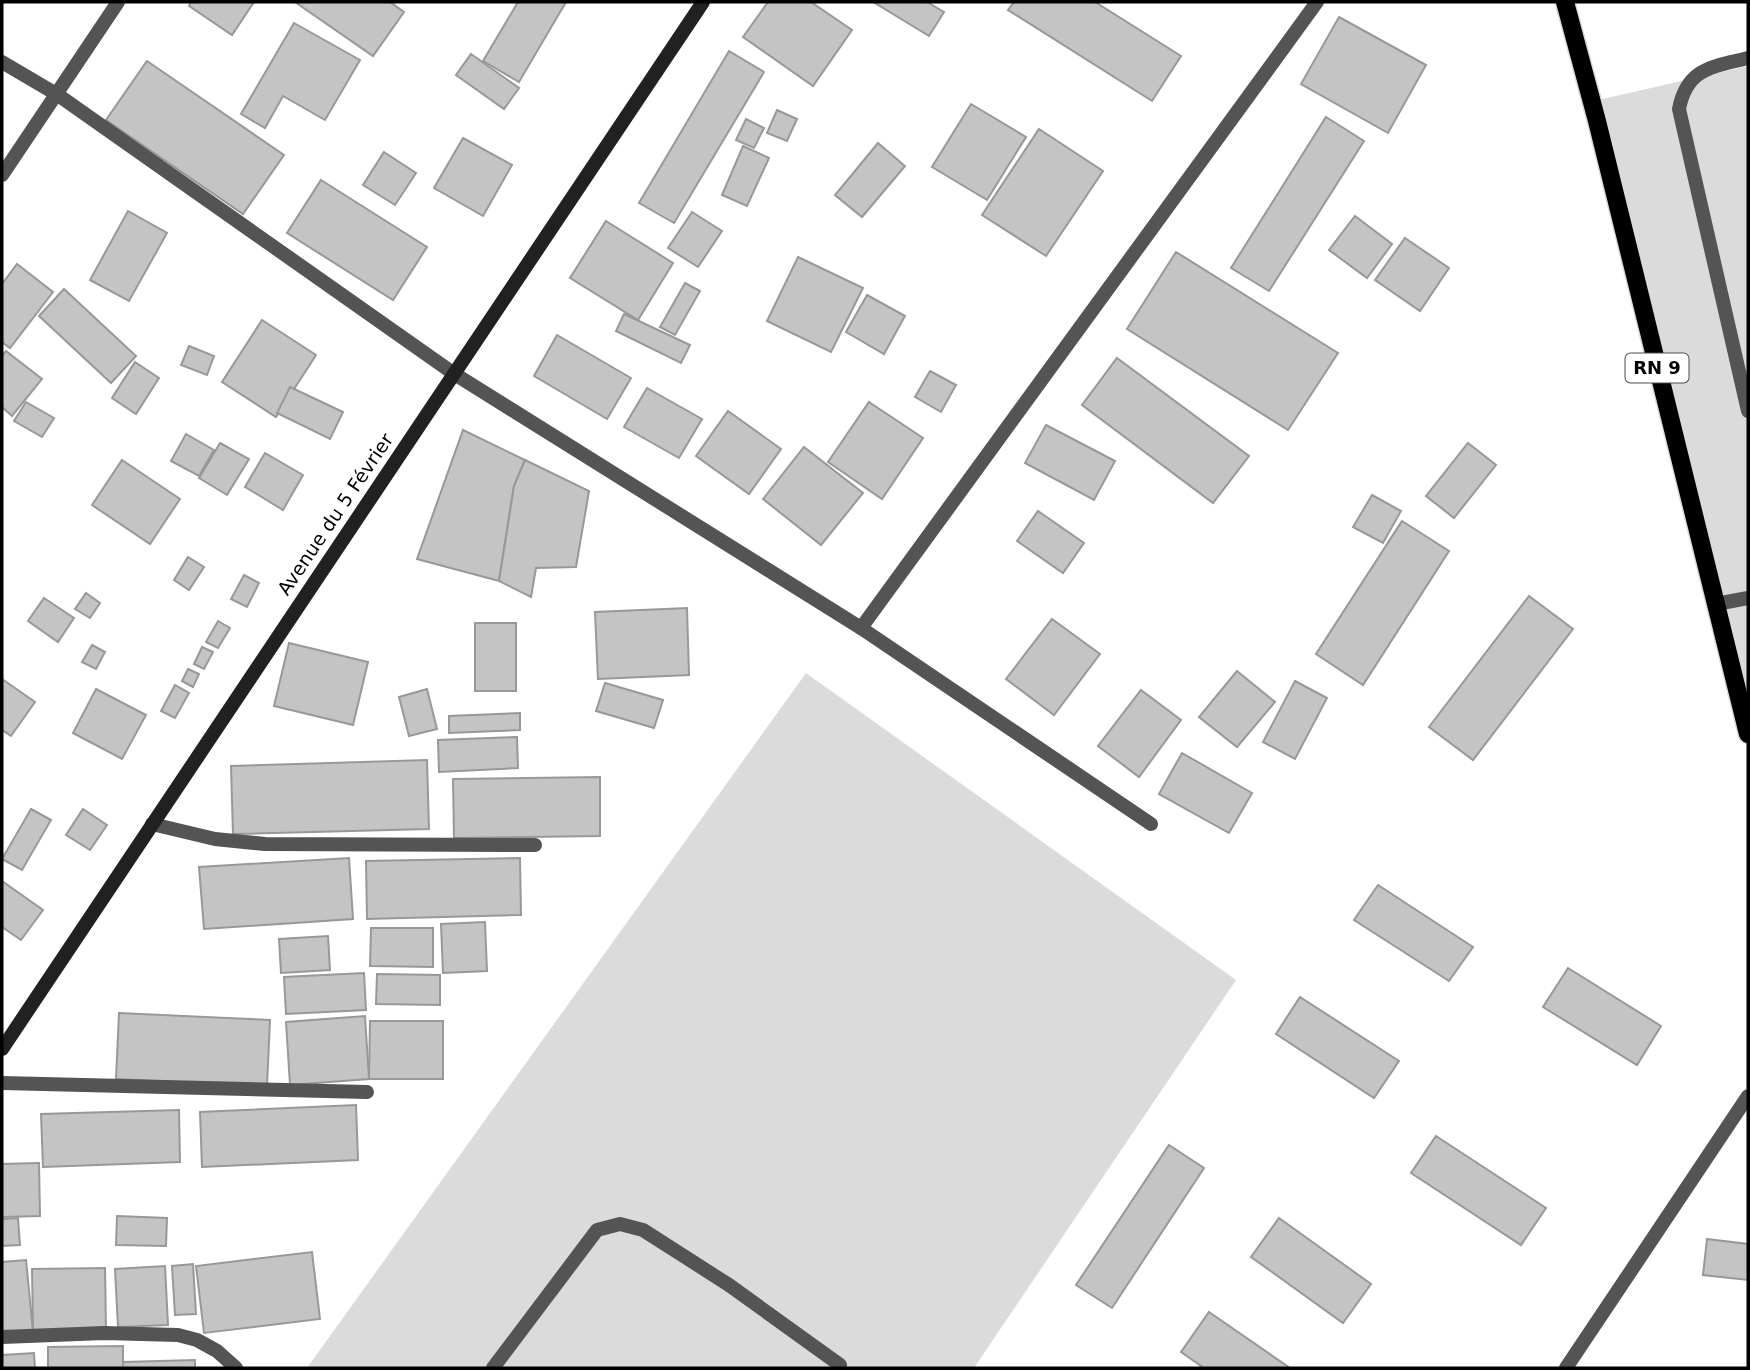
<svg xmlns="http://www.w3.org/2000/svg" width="1750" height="1370" font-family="'DejaVu Sans',sans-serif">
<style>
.green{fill:#dbdbdb}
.building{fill:#c4c4c4;stroke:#989898;stroke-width:2}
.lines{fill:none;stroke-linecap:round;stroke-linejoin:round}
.primary-casing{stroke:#dbdbdb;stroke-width:21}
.lane{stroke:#545454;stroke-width:14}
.street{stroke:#545454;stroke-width:14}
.secondary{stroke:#212121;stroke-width:14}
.primary{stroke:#000;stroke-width:18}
.labels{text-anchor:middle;stroke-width:7;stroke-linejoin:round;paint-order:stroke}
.shield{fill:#fff;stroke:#4c4c4c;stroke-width:2}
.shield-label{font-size:18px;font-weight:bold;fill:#000}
.street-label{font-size:19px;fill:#000;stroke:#fff}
</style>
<rect width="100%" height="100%" fill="#fff"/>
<!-- green -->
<g class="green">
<polygon points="1748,66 1748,702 1589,102"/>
<polygon points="806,673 1236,980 974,1368 307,1368"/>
</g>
<!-- building -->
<g class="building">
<polygon points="191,2 254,2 232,35 189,6"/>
<polygon points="295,2 390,2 404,12 373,56"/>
<polygon points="518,2 566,2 519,82 483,61"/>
<polygon points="768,2 811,2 852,30 813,86 743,37"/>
<polygon points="877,2 927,2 944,12 929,36 875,3"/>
<polygon points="1014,2 1095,2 1181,56 1152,101 1008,10"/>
<polygon points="1339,17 1426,65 1388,133 1301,84"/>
<polygon points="294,23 360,60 325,120 283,96 265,128 241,114"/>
<polygon points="729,51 764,72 674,223 639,203"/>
<polygon points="471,54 519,88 504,109 456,75"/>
<polygon points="147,61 284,155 243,214 106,120"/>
<polygon points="971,104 1026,137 987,200 932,167"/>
<polygon points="777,110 797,119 787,141 767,133"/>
<polygon points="1326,117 1364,141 1269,291 1231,268"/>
<polygon points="746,119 764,128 754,148 736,140"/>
<polygon points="1039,129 1103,171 1046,256 982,215"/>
<polygon points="463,138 512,165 483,216 434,188"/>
<polygon points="878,143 905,166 862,217 835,195"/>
<polygon points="743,146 769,158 747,206 722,195"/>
<polygon points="384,152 416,173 395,205 363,185"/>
<polygon points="321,180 427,247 393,300 287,233"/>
<polygon points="128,211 167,233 129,301 90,280"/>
<polygon points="692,212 722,231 698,267 668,248"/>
<polygon points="1355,216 1392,244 1367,278 1329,250"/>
<polygon points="606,221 673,263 638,320 570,278"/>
<polygon points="1405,238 1449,268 1420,311 1375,280"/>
<polygon points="1176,252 1338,353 1288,430 1127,329"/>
<polygon points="798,257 863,288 831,352 767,321"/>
<polygon points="17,264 53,292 10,348 2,342 2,284"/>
<polygon points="685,283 700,291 675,335 660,327"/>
<polygon points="64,289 136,356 111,383 39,316"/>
<polygon points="867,295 905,316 884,354 846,332"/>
<polygon points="624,314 690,345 681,363 616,331"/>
<polygon points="262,320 316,355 276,417 222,382"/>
<polygon points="557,335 631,378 607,419 534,376"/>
<polygon points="189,346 214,356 207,375 181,365"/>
<polygon points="6,351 42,379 12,416 2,407 2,356"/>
<polygon points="1117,358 1249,456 1213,503 1082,405"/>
<polygon points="135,362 159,378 136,414 112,398"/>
<polygon points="930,371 956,385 941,412 915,397"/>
<polygon points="290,387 343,412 330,439 277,413"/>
<polygon points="647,388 702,419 679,458 624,427"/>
<polygon points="26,402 54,418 42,437 14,421"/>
<polygon points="869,402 923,438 882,499 828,462"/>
<polygon points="728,411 781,449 749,494 696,456"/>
<polygon points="1046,425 1115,461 1094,500 1025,463"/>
<polygon points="463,430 525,460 514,486 499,581 417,559"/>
<polygon points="186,434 214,450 199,476 171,461"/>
<polygon points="220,443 249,459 227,495 199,478"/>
<polygon points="1468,443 1496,465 1454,518 1426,496"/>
<polygon points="804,447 863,493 821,545 763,499"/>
<polygon points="265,453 303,475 283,510 245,487"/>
<polygon points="122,460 180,499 150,544 92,505"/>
<polygon points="525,460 589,491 576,567 536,568 531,597 499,581 514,486"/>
<polygon points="1372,495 1401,511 1383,543 1353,527"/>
<polygon points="1038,511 1084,543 1063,573 1017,541"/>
<polygon points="1402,521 1449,551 1363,685 1316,654"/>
<polygon points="188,557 204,567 189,590 174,580"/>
<polygon points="244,575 259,583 247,607 231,599"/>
<polygon points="86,593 100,603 90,618 75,609"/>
<polygon points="1529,596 1573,629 1473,760 1429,727"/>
<polygon points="44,598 74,618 58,642 28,621"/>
<polygon points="687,608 689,675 598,679 595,612"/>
<polygon points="1052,619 1100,654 1054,715 1006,679"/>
<polygon points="218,621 230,628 218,648 206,642"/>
<rect x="475" y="623" width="41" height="68"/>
<polygon points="289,643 368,662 353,725 274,706"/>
<polygon points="92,645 105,652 96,669 82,662"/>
<polygon points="202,647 213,652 204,669 194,664"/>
<polygon points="188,669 199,674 193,687 182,681"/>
<polygon points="1237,671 1275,702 1237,747 1199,717"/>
<polygon points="2,679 35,702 11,736 2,730"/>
<polygon points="1295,681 1327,698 1295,759 1263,742"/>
<polygon points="605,683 663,700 654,728 596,711"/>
<polygon points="175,685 189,693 175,718 161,711"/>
<polygon points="96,689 146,715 122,759 73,733"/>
<polygon points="427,689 437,729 409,736 399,697"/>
<polygon points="1141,690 1181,720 1139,777 1098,746"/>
<polygon points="520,713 520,730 449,733 449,716"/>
<polygon points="517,737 518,768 439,772 438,740"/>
<polygon points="1182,753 1252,793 1229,833 1159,794"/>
<polygon points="427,760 429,829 233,834 231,766"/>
<polygon points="600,777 600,836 454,838 453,779"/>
<polygon points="31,809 51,820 22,870 2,859"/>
<polygon points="83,809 107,825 90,850 66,835"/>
<polygon points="349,858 353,919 204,929 199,867"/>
<polygon points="520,858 521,915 367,919 366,861"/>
<polygon points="2,881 43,910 21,940 2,927"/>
<polygon points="1378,885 1473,947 1449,981 1354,920"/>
<polygon points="485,922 487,971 443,973 441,924"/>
<polygon points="371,928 433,928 433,967 370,966"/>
<polygon points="328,936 330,970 281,973 279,939"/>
<polygon points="1568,968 1661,1026 1637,1065 1543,1007"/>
<polygon points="364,973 366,1010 286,1014 284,977"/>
<polygon points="377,974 440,975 440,1005 376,1004"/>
<polygon points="1300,997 1399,1061 1374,1098 1276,1034"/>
<polygon points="119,1013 270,1020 267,1086 116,1079"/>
<polygon points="365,1016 369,1079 290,1085 286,1022"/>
<polygon points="370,1021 443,1021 443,1079 369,1079"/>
<polygon points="356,1105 358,1160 202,1167 200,1112"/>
<polygon points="179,1110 180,1162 43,1167 41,1114"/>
<polygon points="1436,1136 1546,1208 1521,1245 1411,1173"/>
<polygon points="1169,1145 1204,1168 1112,1308 1076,1285"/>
<polygon points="39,1163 40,1216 2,1217 2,1164"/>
<polygon points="117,1216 167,1218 166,1246 116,1245"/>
<polygon points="18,1218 20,1245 2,1246 2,1219"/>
<polygon points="1279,1218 1371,1284 1343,1323 1251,1257"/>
<polygon points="1707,1239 1748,1244 1748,1280 1703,1275"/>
<polygon points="312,1252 320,1319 204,1333 196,1266"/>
<polygon points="26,1260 33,1331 2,1334 2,1262"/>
<polygon points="193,1264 196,1314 175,1315 172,1266"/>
<polygon points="165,1266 168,1325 118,1327 115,1269"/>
<polygon points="105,1268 106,1330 33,1330 32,1269"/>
<polygon points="1209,1312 1290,1368 1204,1368 1181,1352"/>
<polygon points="123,1346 123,1368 48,1368 48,1347"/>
<polygon points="34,1353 35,1368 2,1368 2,1355"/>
<polygon points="195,1360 195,1368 123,1368 123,1362"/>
</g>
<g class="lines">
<!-- primary casing -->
<g class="primary-casing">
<polyline id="primary" points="1565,2 1597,121 1748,734"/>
</g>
<!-- lane -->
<g class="lane">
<path d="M 1748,58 C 1712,67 1687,68 1679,109 L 1748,411"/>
<polyline points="1716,604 1748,598"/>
<polyline points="1566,1368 1748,1096"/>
</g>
<!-- street -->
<g class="street">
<polyline points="2,62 58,95 453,373 861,628 1151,824"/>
<polyline points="2,175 118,2"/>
<polyline points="861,628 1317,2"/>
<polyline points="152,824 215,839 265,844 535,845"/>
<polyline points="2,1083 367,1092"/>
<polyline points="2,1337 104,1333 178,1335 197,1340 217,1351 236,1368"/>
<polyline points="493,1368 597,1230 620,1224 643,1230 729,1285 840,1365 838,1368"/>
</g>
<!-- secondary -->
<polyline class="secondary" points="2,1049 703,2"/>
<!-- primary -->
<use href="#primary" class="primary"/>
</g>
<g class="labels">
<!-- shield labels -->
<rect class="shield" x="1625.5" y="353.5" width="63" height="29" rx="5"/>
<g class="shield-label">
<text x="1657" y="374">RN 9</text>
</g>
<!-- street labels -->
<g class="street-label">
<text transform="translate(335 514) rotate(-56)" y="7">Avenue du 5 Février</text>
</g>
</g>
<!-- border -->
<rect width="1750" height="1370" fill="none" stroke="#000000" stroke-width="7"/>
</svg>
